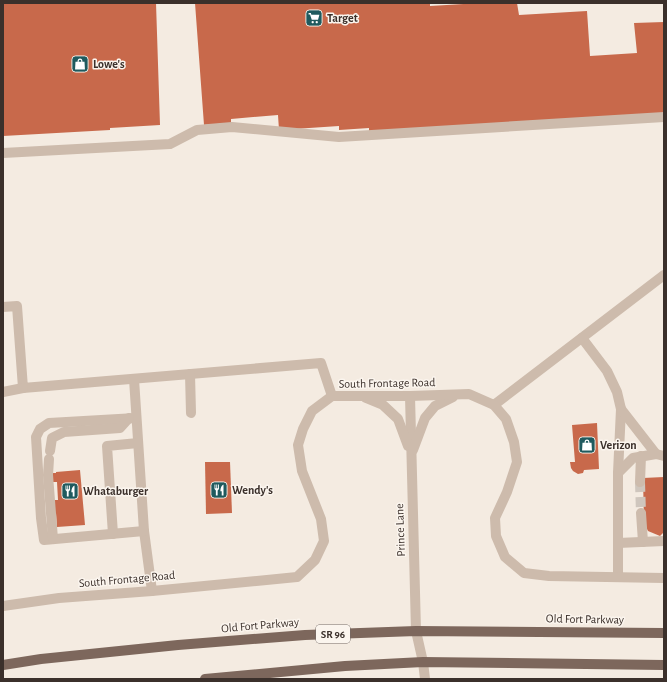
<svg xmlns="http://www.w3.org/2000/svg" width="667" height="682" font-family="'Alegreya Sans',sans-serif">
<style>
.building{fill:#c8694b}
.lines{fill:none;stroke-linecap:round;stroke-linejoin:round}
.minor-tunnel{stroke:#cfc6bd;stroke-width:10;stroke-dasharray:10 5;stroke-linecap:butt}
.minor{stroke:#cdbbac;stroke-width:10}
.major{stroke:#7d675c;stroke-width:10}
.labels{text-anchor:middle;stroke-width:3;stroke-linejoin:round;paint-order:stroke}
.shield{fill:#fbf5ee;stroke:#756b66;stroke-width:1}
.shield-label{font-size:11px;font-weight:bold;fill:#3b302b}
.poi-label{font-size:12px;font-weight:bold;fill:#3b302b;stroke:#fbf5ee;text-anchor:start}
.street-label{font-size:12px;fill:#3b302b;stroke:#fbf5ee}
</style>
<rect width="100%" height="100%" fill="#f4ebe1"/>
<!-- building -->
<g class="building">
<polygon points="3,3 156,3 160,125 110,128 110,130 3,136"/>
<polygon points="195,3 430,3 430,6 480,3 517,3 519,15 587,11 590,56 637,53 634,23 664,22 664,113 369,133 369,128 339,130 339,126 279,130 278,115 231,119 231,123 204,125"/>
<polygon points="597,423 599,469 584,470 583,473 578,474 573,471 571,468 570,462 575,462 572,425"/>
<polygon points="205,462 230,462 232,513 206,514"/>
<polygon points="80,470 85,525 57,527 56,513 53,513 53,500 58,500 57,482 53,482 53,473 56,473 56,472"/>
<polygon points="664,477 664,532 660,536 648,531 644,523 643,478"/>
</g>
<g class="lines">
<!-- minor-tunnel -->
<polyline class="minor-tunnel" points="640,482 641,513"/>
<!-- minor -->
<g class="minor">
<polyline points="3,153 170,144 197,130 232,127 339,137 664,117"/>
<polyline points="3,307 17,306 23,388 321,363 332,396"/>
<polyline points="582,338 607,371 617,392 621,409 618,473"/>
<polyline points="190,374 191,413"/>
<polyline points="134,379 144,531 152,591"/>
<polyline points="3,392 23,388"/>
<polyline points="410,396 416,631 423,662 425,679"/>
<polyline points="366,398 383,405 398,419 408,446"/>
<polyline points="494,405 664,275"/>
<polyline points="621,409 656,454"/>
<polyline points="136,418 49,423 40,429 36,437 41,518 44,540 144,531"/>
<polyline points="413,450 425,418 435,406 453,397"/>
<polyline points="50,451 52,438 64,432 120,428 129,418"/>
<polyline points="49,459 48,475 53,539"/>
<polyline points="640,482 641,456"/>
<polyline points="641,513 643,542"/>
<polyline points="113,534 107,446 138,443"/>
<polyline points="618,543 664,541"/>
<polyline points="618,577 618,473 633,458 656,454 664,456"/>
<polyline points="3,606 59,598 152,591 297,577 315,560 324,541 321,519 302,471 298,445 303,429 312,411 332,396 410,396 469,394 494,405 506,419 514,442 517,462 507,492 495,518 496,536 505,557 524,573 549,576 664,578"/>
</g>
<!-- major -->
<g class="major">
<polyline points="3,665 41,659 178,645 305,635 416,631 664,633"/>
<polyline points="205,679 345,666 423,662 664,665"/>
</g>
</g>
<!-- icons -->
<defs>
<g id="supermarket-square" transform="scale(0.9)"><rect x="-9" y="-9" width="18" height="18" rx="4" fill="#1f5a5e" stroke="#fbf5ee"/><path d="M-6-5.5h2.5l.6 2H6L4.5 2H-2.5L-4.4-4H-6ZM-1.5 3.2a1.3 1.3 0 1 0 .1 0ZM3 3.2a1.3 1.3 0 1 0 .1 0Z" fill="#fff"/></g>
<g id="shop-square" transform="scale(0.9)"><rect x="-9" y="-9" width="18" height="18" rx="4" fill="#1f5a5e" stroke="#fbf5ee"/><path d="M-5-2.5h2.3a2.7 3.5 0 0 1 5.4 0H5L5.5 6h-11ZM-1.5-2.5h3a1.5 2.3 0 0 0-3 0Z" fill="#fff"/></g>
<g id="restaurant-square" transform="scale(0.9)"><rect x="-9" y="-9" width="18" height="18" rx="4" fill="#1f5a5e" stroke="#fbf5ee"/><path d="M-5-6h1v4h1v-4h1v4h1v-4h1v5L-1.5 .5V6h-2V.5L-5-1ZM5-6V6H3V1.5H1.5Q1.5-4 5-6Z" fill="#fff"/></g>
</defs>
<g fill-rule="evenodd">
<use href="#supermarket-square" x="314" y="18"/>
<use href="#shop-square" x="80" y="64"/>
<use href="#shop-square" x="587" y="445"/>
<use href="#restaurant-square" x="219" y="490"/>
<use href="#restaurant-square" x="70" y="491"/>
</g>
<g class="labels">
<!-- shield labels -->
<rect class="shield" x="316" y="625" width="34" height="18" rx="3"/>
<g class="shield-label">
<text x="333" y="638">SR 96</text>
</g>
<!-- poi labels -->
<g class="poi-label">
<text x="327" y="22">Target</text>
<text x="93" y="68">Lowe's</text>
<text x="600" y="449">Verizon</text>
<text x="232" y="494">Wendy's</text>
<text x="83" y="495">Whataburger</text>
</g>
<!-- street labels -->
<g class="street-label">
<text transform="translate(387 383) rotate(-1)" y="4">South Frontage Road</text>
<text transform="translate(400 530) rotate(-92)" y="4">Prince Lane</text>
<text transform="translate(127 579) rotate(-5)" y="4">South Frontage Road</text>
<text transform="translate(585 619) rotate(1)" y="4">Old Fort Parkway</text>
<text transform="translate(260 625) rotate(-5)" y="4">Old Fort Parkway</text>
</g>
</g>
<!-- border -->
<rect width="667" height="682" fill="none" stroke="#3b302b" stroke-width="8"/>
</svg>
